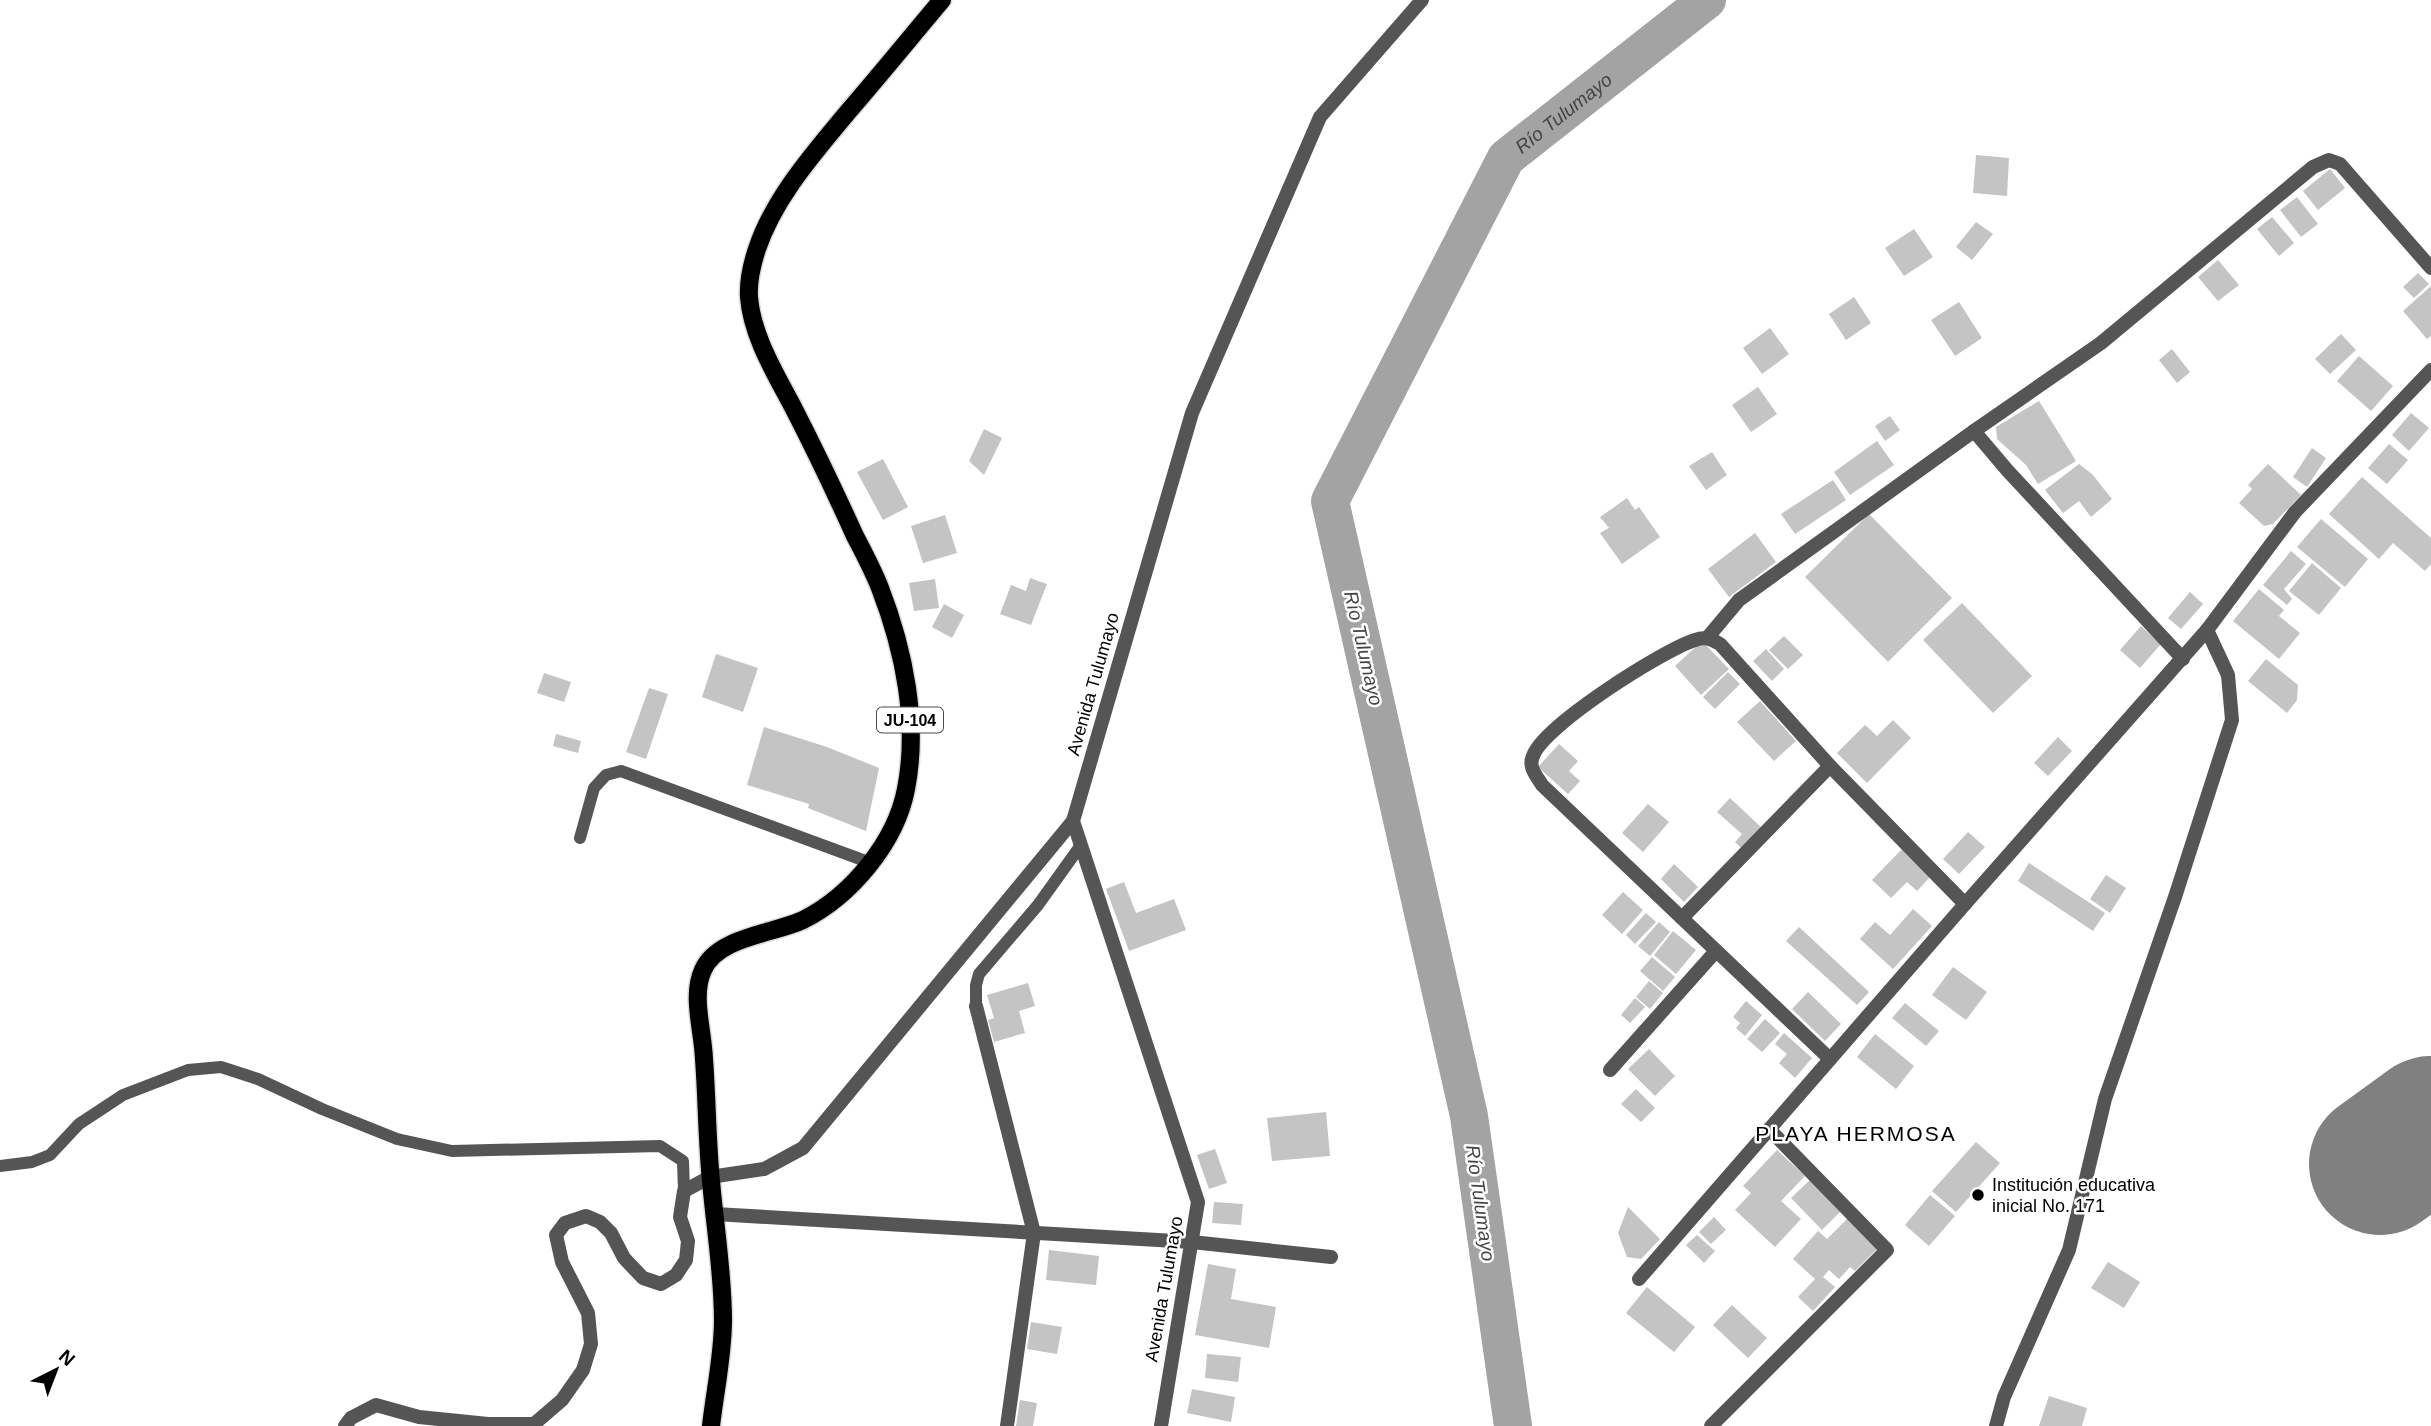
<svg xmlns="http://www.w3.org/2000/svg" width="2431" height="1426" font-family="Helvetica,sans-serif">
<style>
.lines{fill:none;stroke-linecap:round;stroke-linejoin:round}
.river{stroke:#a3a3a3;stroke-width:38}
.runway{stroke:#808080;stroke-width:142}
.building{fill:#c4c4c4}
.primary-casing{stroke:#dbdbdb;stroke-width:21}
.service{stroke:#555;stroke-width:12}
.minor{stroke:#555;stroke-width:14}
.primary{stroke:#000;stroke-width:18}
.poi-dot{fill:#000;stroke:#fff;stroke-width:2.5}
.labels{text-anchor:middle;stroke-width:5;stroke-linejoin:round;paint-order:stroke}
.shield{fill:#fff;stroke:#4c4c4c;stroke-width:2}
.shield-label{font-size:16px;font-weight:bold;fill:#000}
.street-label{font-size:18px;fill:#000;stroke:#fff}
.poi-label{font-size:18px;fill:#000;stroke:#fff;text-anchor:start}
.water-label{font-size:19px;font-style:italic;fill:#444;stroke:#fff}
.quarter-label{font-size:21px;letter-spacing:2px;fill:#000;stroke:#fff}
</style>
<rect width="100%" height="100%" fill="#fff"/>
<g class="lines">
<!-- river -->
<path class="river" id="s1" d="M 1513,1426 L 1469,1116 L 1330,501 L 1506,158 L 1707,0"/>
<!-- runway -->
<polyline class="runway" points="2380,1164 2431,1127"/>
</g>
<!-- building -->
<g class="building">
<polygon points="1976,155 2009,158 2007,196 1973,193"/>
<polygon points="2330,169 2345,188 2318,210 2303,191"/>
<polygon points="2297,197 2318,224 2301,237 2280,210"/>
<polygon points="2272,217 2294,243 2279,256 2257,229"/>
<polygon points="1976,222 1993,234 1972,260 1956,247"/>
<polygon points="1914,229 1933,257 1904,276 1885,248"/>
<polygon points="2218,260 2239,285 2218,301 2198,277"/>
<polygon points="2418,273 2429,284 2414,298 2403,287"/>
<polygon points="2431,286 2431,336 2427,339 2403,311"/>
<polygon points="1854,297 1871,323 1846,340 1829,314"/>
<polygon points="1959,302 1982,338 1955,356 1931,320"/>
<polygon points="1770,328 1789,354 1762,374 1743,348"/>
<polygon points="2341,334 2356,350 2330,374 2315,359"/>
<polygon points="2172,349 2190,372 2177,383 2159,360"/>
<polygon points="2359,356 2393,386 2371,411 2337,381"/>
<polygon points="1758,387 1777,414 1751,432 1732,405"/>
<polygon points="2039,401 2076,461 2038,484 2026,465 1997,439 1996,427"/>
<polygon points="2411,413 2429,428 2409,451 2392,435"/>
<polygon points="1890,416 1900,430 1885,441 1875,426"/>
<polygon points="984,429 1002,438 984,475 969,461"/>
<polygon points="1877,441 1894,465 1850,495 1834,472"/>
<polygon points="2389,444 2408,460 2387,484 2368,468"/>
<polygon points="2312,448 2326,458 2307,487 2293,477"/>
<polygon points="1712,452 1727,475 1706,490 1689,466"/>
<polygon points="883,459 908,507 883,520 857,472"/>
<polygon points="2079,464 2092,474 2112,499 2091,517 2079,501 2063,513 2045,490"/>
<polygon points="2268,464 2301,495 2273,524 2264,526 2239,503 2252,489 2248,485"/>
<polygon points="2362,477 2431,538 2431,564 2425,571 2393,543 2379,559 2329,514"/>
<polygon points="1833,480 1846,500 1795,534 1781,514"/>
<polygon points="1627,498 1635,510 1639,507 1660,537 1622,564 1600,533 1609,528 1600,517"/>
<polygon points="1869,514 1952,598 1888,662 1805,577"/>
<polygon points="945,515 957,553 923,563 911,526"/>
<polygon points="2321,519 2368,559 2345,587 2297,547"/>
<polygon points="1755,533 1776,562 1729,597 1708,569"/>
<polygon points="2291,551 2306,564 2284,589 2292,599 2287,605 2263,585"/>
<polygon points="2312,563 2341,588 2319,615 2289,591"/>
<polygon points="1030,578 1047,584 1031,625 1000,614 1011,585 1026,591"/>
<polygon points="935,579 939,608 914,611 909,583"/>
<polygon points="2259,589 2284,610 2279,616 2300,633 2279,659 2233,621"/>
<polygon points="2190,592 2203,604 2181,629 2168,618"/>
<polygon points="1962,603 2032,676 1993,713 1923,640"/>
<polygon points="944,604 964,615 952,638 932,627"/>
<polygon points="2141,626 2161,644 2140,668 2120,650"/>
<polygon points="1784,636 1803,655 1788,669 1769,650"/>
<polygon points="1702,641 1729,669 1701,695 1675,666"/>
<polygon points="1766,649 1784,669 1772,681 1753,661"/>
<polygon points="716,654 758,668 743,712 702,697"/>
<polygon points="2266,659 2298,685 2297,700 2287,713 2248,681"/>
<polygon points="1728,672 1740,684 1715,709 1703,697"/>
<polygon points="544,673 571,682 564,702 537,693"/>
<polygon points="649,688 668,694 646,759 626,752"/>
<polygon points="1760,701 1796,741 1774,761 1737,722"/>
<polygon points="1893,720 1911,738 1867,783 1837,753 1865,725 1877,736"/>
<polygon points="764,727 827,747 879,768 866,831 808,808 809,804 747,785"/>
<polygon points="556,734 581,741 578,753 553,746"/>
<polygon points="2058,737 2072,751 2048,776 2034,763"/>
<polygon points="1559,744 1578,761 1569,771 1580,781 1568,794 1538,767"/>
<polygon points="1730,798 1763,829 1743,850 1735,842 1742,834 1717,812"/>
<polygon points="1648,804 1669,822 1643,852 1622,833"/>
<polygon points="1968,832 1985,847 1959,874 1943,859"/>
<polygon points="1902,849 1931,876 1917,891 1907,882 1891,898 1872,880"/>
<polygon points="2029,863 2105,913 2093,931 2018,881"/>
<polygon points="1674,864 1698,887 1684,902 1661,879"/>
<polygon points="2106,875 2126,888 2110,913 2090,899"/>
<polygon points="1124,882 1136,913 1174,899 1186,930 1129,951 1106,889"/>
<polygon points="1623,892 1643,910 1622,934 1602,915"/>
<polygon points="1913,909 1932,926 1893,969 1860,939 1875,922 1890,935"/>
<polygon points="1646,913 1656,922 1635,944 1626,935"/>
<polygon points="1659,922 1670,932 1650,956 1638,946"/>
<polygon points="1799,927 1869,992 1857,1005 1786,941"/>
<polygon points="1673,931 1696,950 1676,974 1654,955"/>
<polygon points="1652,957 1675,977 1663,991 1640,971"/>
<polygon points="1953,967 1987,992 1966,1020 1932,995"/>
<polygon points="1649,981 1663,993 1650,1009 1636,997"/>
<polygon points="1028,983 1035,1006 1019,1011 1025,1033 994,1042 988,1020 994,1018 987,995"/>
<polygon points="1808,992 1841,1024 1825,1041 1792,1009"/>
<polygon points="1635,998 1645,1007 1630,1023 1621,1015"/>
<polygon points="1746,1001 1762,1015 1745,1036 1736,1028 1740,1023 1733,1017"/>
<polygon points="1905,1003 1939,1031 1926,1046 1892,1018"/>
<polygon points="1765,1019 1780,1033 1762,1052 1747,1039"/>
<polygon points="1784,1033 1812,1058 1795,1078 1779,1063 1787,1054 1775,1044"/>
<polygon points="1875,1034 1914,1066 1896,1089 1857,1057"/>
<polygon points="1649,1049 1675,1076 1655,1096 1628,1069"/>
<polygon points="1636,1089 1655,1108 1641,1122 1621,1104"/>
<polygon points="1326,1112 1330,1156 1272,1161 1267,1118"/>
<polygon points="1976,1142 2000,1163 1956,1212 1932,1191"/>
<polygon points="1215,1149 1227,1183 1209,1189 1197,1155"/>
<polygon points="1777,1150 1805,1176 1781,1201 1801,1219 1775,1247 1735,1210 1751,1193 1743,1186"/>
<polygon points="1810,1180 1841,1211 1822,1230 1791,1198"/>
<polygon points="1930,1195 1955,1216 1929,1246 1905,1225"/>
<polygon points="1214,1202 1243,1204 1241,1225 1212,1223"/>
<polygon points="1628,1207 1660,1239 1641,1259 1627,1257 1618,1233"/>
<polygon points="1714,1217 1726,1230 1711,1244 1699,1232"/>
<polygon points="1848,1218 1878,1248 1855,1271 1850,1267 1839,1279 1829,1270 1823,1277 1835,1287 1813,1311 1798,1297 1815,1279 1793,1259 1818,1231 1827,1239"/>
<polygon points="1697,1235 1715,1251 1704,1263 1686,1245"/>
<polygon points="1049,1250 1099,1256 1096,1285 1046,1280"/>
<polygon points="2108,1262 2140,1282 2124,1308 2091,1288"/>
<polygon points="1208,1264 1236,1269 1231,1299 1276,1307 1269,1348 1195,1335"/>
<polygon points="1647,1287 1695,1327 1674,1352 1626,1313"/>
<polygon points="1732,1305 1767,1338 1748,1358 1713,1325"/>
<polygon points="1031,1322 1062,1327 1057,1354 1027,1349"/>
<polygon points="1207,1354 1241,1357 1238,1382 1205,1378"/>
<polygon points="1192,1389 1235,1397 1231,1422 1187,1413"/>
<polygon points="2049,1396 2087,1408 2082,1426 2039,1426"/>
<polygon points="1020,1400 1037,1403 1033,1426 1016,1426"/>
</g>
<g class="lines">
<!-- primary casing -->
<g class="primary-casing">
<path id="primary" d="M 711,1426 C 715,1391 723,1355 723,1320 C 723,1274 715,1227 711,1181 C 707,1141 707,1099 704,1059 C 703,1030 691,996 703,970 C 717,937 773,934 803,920 C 851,896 896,842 906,789 C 919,723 904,650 880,588 C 873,570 864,553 855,536 C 836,494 816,452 795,411 C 777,376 752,337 749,297 C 748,281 752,264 757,249 C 774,198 813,154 847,113 C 879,76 910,38 942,0"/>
</g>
<!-- service -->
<g class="service">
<polyline points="580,838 594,788 606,775 621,771 871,863"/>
<polyline points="976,1006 976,985 979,974 1038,905 1081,845"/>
<polyline points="0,1166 32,1162 50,1155 79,1124 123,1095 188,1070 221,1067 258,1079 322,1109 397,1139 452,1151 660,1146 683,1161 684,1191"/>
</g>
<!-- minor -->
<g class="minor">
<polyline points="1974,431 2007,470 2183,659"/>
<polyline points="1708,637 1739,600 1974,431 2101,343 2313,167 2329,160 2340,164 2431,268"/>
<polyline points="1682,918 1830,766"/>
<polyline points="976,1006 1034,1233 1007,1426"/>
<path d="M 1830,1059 L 1542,785 C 1536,775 1528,767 1533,756 C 1543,726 1663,650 1695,640 C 1705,636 1711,639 1720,644 L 1830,766 L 1965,904"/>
<polyline points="1610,1070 1716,951"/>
<polyline points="715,1214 1192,1242 1331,1257"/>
<polyline points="1639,1279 1965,904 2207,630"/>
<polyline points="345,1426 351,1418 376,1405 419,1417 488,1424 534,1424 562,1400 583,1370 591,1344 588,1313 562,1262 556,1235 565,1223 586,1216 600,1222 611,1233 624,1258 643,1278 661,1284 676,1275 686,1260 688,1241 680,1217 684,1191 710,1177 764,1169 803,1148 1073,821"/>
<polyline points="1161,1426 1198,1202 1073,821 1192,413 1320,117 1422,0"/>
<polyline points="1711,1426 1887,1250 1769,1129"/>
<polyline points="1996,1426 2004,1397 2069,1250 2105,1099 2175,897 2232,720 2228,675 2207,630 2295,512 2431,370"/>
</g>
<!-- primary -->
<use href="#primary" class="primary"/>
</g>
<!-- markers -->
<circle class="poi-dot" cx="1978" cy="1195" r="7"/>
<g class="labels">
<!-- shield labels -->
<rect class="shield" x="877" y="707.5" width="66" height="25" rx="5"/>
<g class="shield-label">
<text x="910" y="726">JU-104</text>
</g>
<!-- street labels -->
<g class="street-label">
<text transform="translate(1093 684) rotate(-74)" y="6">Avenida Tulumayo</text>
<text transform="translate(1164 1289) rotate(-80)" y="6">Avenida Tulumayo</text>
</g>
<!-- poi labels -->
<g class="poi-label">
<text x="1992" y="1191">Institución educativa<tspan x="1992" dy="21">inicial No. 171</tspan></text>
</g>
<!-- water labels -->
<g class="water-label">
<text dy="7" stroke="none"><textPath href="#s1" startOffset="1402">Río Tulumayo</textPath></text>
<text transform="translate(1364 648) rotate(77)" y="7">Río Tulumayo</text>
<text transform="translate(1481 1203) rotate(82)" y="7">Río Tulumayo</text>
</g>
<!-- quarter labels -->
<g class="quarter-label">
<text x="1856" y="1141">PLAYA HERMOSA</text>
</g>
</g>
<!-- north arrow -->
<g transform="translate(56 1370) rotate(42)" stroke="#ffffff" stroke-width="5" paint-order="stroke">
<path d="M0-5L12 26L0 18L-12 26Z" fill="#000000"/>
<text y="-10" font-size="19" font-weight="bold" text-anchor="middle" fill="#000000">N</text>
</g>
</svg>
